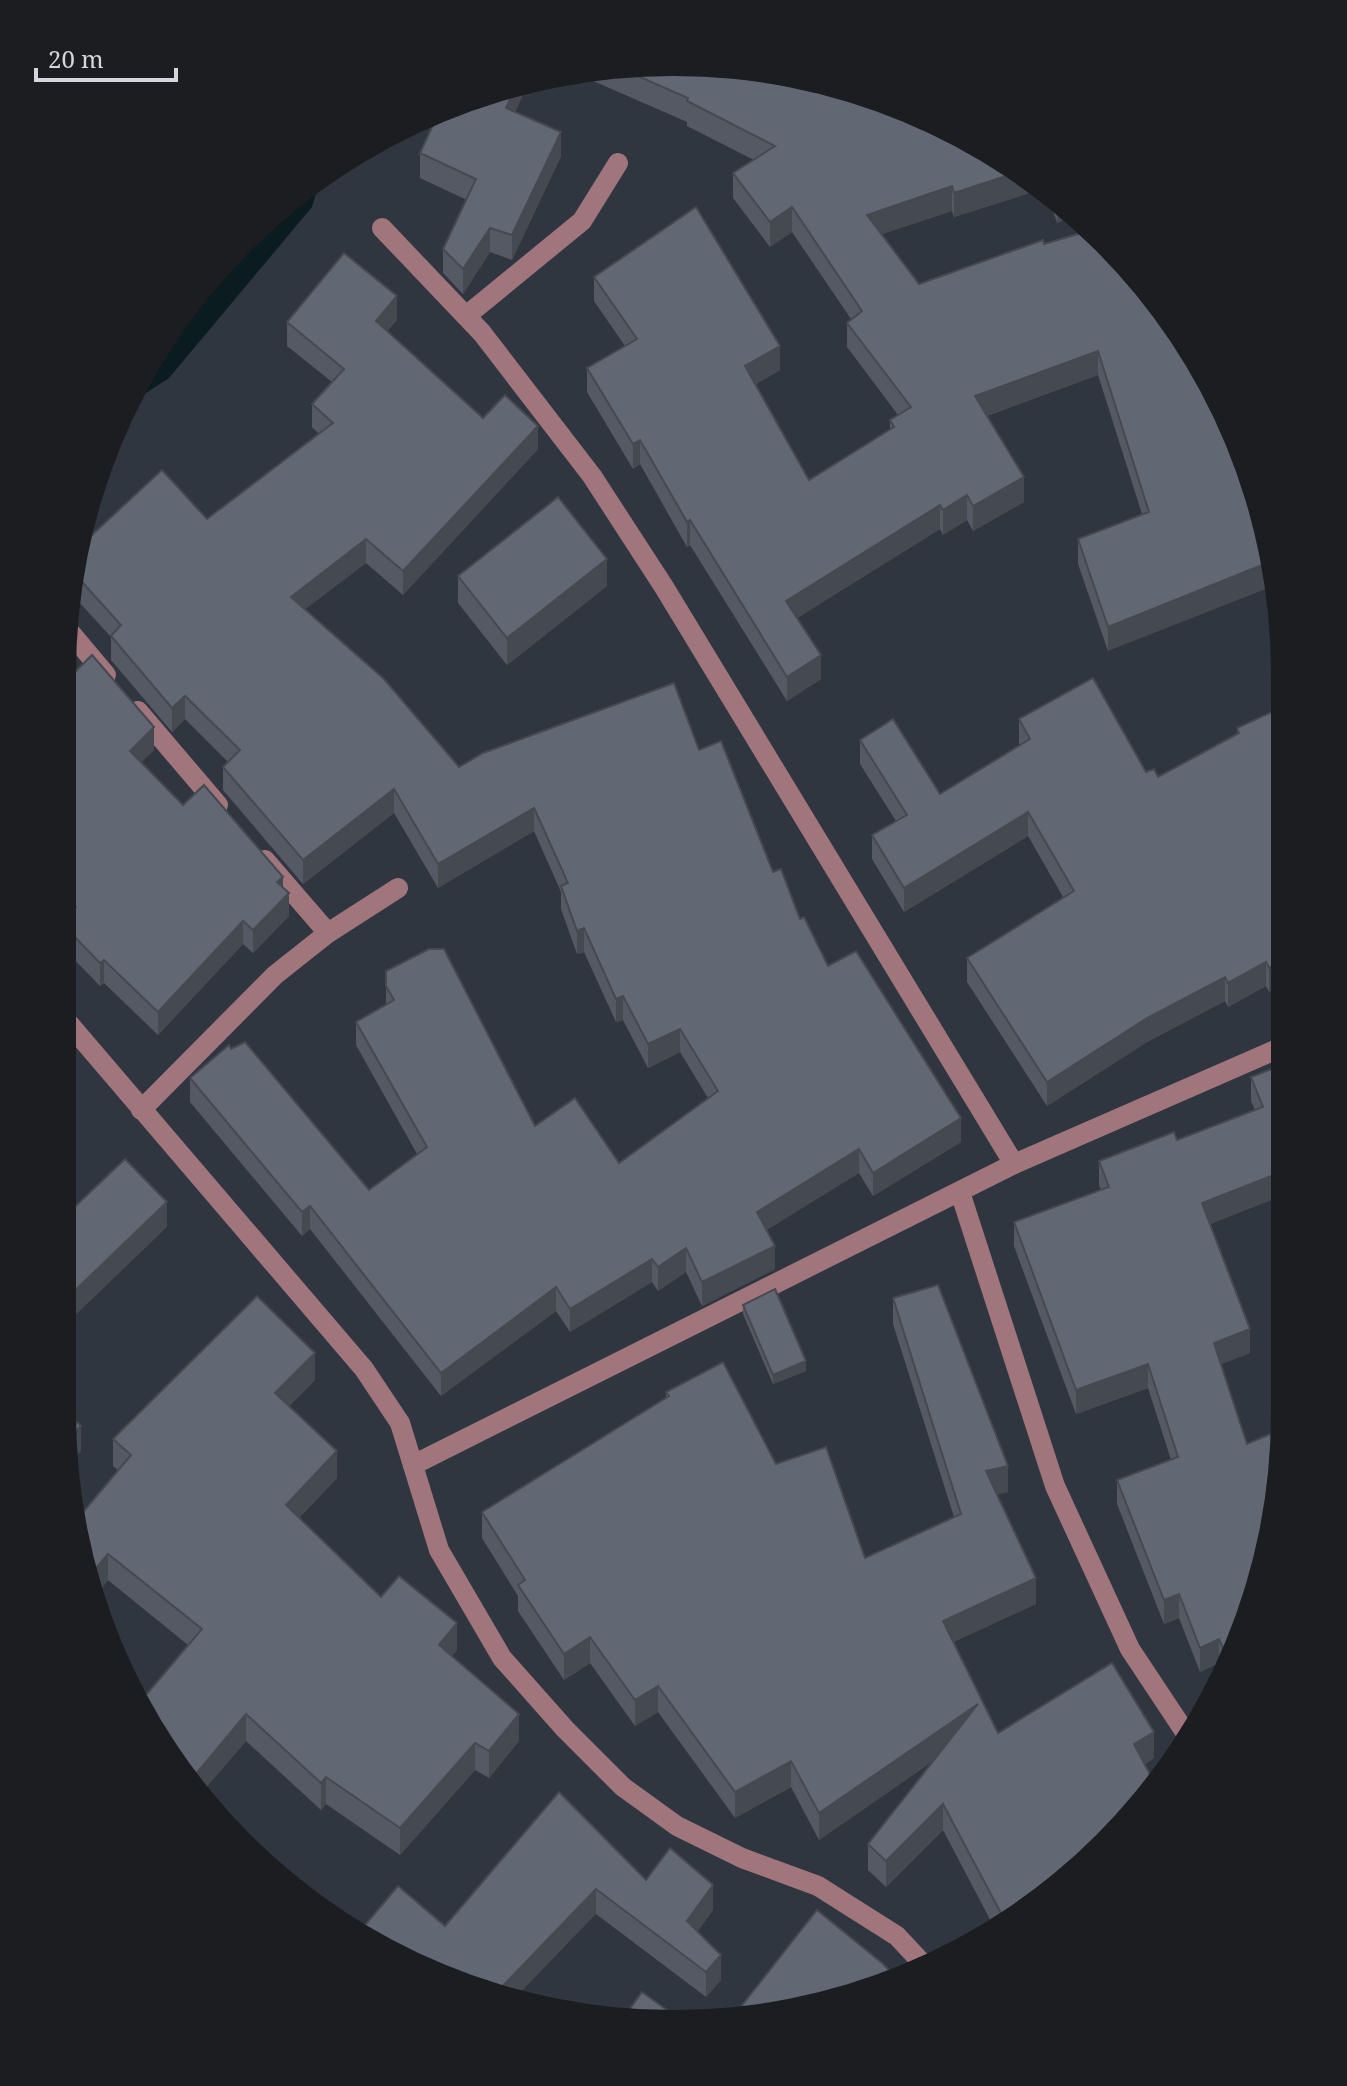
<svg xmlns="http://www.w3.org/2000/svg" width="1347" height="2086" font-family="'Noto Serif',serif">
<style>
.water{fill:#0a1c1f}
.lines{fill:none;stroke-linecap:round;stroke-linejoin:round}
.minor{stroke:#a0757c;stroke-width:20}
.wall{fill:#545963}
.shaded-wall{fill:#454950}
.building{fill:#626873;stroke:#454950;stroke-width:2}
</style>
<rect width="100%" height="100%" fill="#30363f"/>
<!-- water -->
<polygon class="water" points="321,176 312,207 169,378 132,402 213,271 301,189"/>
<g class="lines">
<!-- minor -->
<g class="minor">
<polyline points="382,228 482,333 592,476 664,587 1014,1164"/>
<polyline points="466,316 582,221 618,163"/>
<polyline points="69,631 106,675"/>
<polyline points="138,711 218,805"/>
<polyline points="265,860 328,933"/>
<polyline points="65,1019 364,1369 400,1423 439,1550 502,1658 565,1729 623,1787 677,1826 742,1858 818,1886 897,1936 924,1965"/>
<polyline points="141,1110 275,975 328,933 398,888"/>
<polyline points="960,1192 1055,1486 1130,1649 1185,1732"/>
<polyline points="413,1465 1014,1164 1282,1047"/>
</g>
</g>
<!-- wall -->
<g class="wall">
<polygon points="633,63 979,144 1042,189 954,217 952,211 882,234 919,284 1044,244 1222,403 1108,651 1078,564 1078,539 1142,514 1098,375 987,416 1024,502 973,531 967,520 943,535 940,529 797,618 821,679 787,701 690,545 687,547 640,464 633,469 587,392 587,368 625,346 594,301 594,277 780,370 756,384 809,480 890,430 890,420 898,415 847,347 847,323 851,319 792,232 770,247 733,198 733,173 754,160 687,126 687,122 575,73"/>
<polygon points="529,81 515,112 561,156 512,260 490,252 463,294 443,273 443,249 467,200 420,178 420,153 515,83"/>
<polygon points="1047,192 1077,214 1057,223"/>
<polygon points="397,320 387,331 483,418 538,449 403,595 366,563 305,609 459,767 699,750 828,966 961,1142 873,1196 859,1173 766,1230 775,1269 702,1306 686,1272 658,1291 652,1282 570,1332 556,1311 441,1396 310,1229 302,1236 190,1102 190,1078 231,1049 369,1190 417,1154 356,1045 356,1022 386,1004 386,971 535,1126 619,1163 708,1098 680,1052 648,1068 623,1020 616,1022 584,952 577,954 561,909 561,892 534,831 438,888 394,813 303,884 223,790 223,767 228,762 185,719 172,732 111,660 111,637 68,590 80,546 207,519 319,434 312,427 312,404 332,382 287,346 287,322"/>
<polygon points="458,576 607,586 507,665 458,603"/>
<polygon points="67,680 154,750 141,762 183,805 283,887 289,916 253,953 243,944 158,1035 104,983 100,986 65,950"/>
<polygon points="1283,707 1282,985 1269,992 1266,986 1228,1007 1225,1001 1147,1042 1047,1106 967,982 967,958 1063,897 1028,836 904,912 872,859 872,835 896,821 860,764 860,740 940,794 1020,745 1019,743 1019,719 1158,777 1237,734 1237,728"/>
<polygon points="1282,1065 1281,1226 1271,1200 1210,1224 1250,1353 1221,1364 1238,1647 1223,1672 1219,1663 1200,1672 1179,1618 1164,1624 1117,1504 1117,1480 1171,1460 1148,1388 1076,1414 1014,1246 1014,1222 1101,1190 1099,1185 1099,1161 1177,1140 1255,1110 1251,1101 1251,1077"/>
<polygon points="893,1298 1008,1492 997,1494 1036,1604 953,1642 998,1733 1154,1758 1145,1764 1134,1815 995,1929 943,1830 886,1887 868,1870 868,1844 933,1761 819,1840 791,1787 735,1818 658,1712 635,1726 590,1663 564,1680 518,1611 518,1596 482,1538 482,1512 666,1398 666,1392 776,1464 865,1558 954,1517 893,1324"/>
<polygon points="743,1305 806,1371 773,1384 743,1314"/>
<polygon points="315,1380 289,1406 337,1478 299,1518 381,1597 457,1650 452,1656 519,1741 489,1778 475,1770 400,1855 326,1804 321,1810 246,1741 202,1792 165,1753 188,1645 108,1580 93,1599 79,1517 118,1470 113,1466 113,1439"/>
<polygon points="559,1792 646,1880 713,1910 697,1932 721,1980 706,1997 596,1914 445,1926"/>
</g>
<!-- shaded-wall -->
<g class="shaded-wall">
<polygon points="529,81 506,133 506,108 517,83"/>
<polygon points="561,132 561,156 512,260 512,235"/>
<polygon points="1018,172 1042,189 954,217 954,193"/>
<polygon points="952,186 952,211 867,239 867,215"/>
<polygon points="1057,200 1076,213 1077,214 1057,223"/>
<polygon points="792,207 792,232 770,247 770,222"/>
<polygon points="490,228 490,252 463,294 463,269"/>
<polygon points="397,296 397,320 376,344 376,321"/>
<polygon points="780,346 780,370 745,390 745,366"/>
<polygon points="1098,351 1098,375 975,420 975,396"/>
<polygon points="538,426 538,449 403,595 403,571"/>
<polygon points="640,440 640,464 633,469 633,444"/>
<polygon points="1024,477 1024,502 973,531 973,506"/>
<polygon points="967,495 967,520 943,535 943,510"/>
<polygon points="940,505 940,529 786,625 786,601"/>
<polygon points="690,520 690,545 687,547 687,522"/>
<polygon points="366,539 366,563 291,620 291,597"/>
<polygon points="607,559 607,586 507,665 507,638"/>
<polygon points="1272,561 1276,585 1108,651 1108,627"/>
<polygon points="821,655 821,679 787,701 787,677"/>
<polygon points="185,696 185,719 172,732 172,708"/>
<polygon points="154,727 154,750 130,774 130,751"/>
<polygon points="394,789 394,813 303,884 303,860"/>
<polygon points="534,808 534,831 438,888 438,864"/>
<polygon points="1028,812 1028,836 904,912 904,888"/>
<polygon points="283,877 283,899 289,893 289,916 253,953 253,930 277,882"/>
<polygon points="243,921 243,944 158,1035 158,1012"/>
<polygon points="584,928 584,952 577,954 577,931"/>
<polygon points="104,960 104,983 100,986 100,963"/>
<polygon points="1282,961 1282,985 1269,992 1269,968"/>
<polygon points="1266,962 1266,986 1228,1007 1228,983"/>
<polygon points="1225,977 1225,1001 1147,1042 1047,1106 1047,1082 1147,1018"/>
<polygon points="623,996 623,1020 616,1022 616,999"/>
<polygon points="680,1029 680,1052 648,1068 648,1044"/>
<polygon points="961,1118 961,1142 873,1196 873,1173"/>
<polygon points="859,1149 859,1173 757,1236 757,1212"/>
<polygon points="1271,1176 1271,1200 1202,1227 1202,1203"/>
<polygon points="167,1202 167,1227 63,1327 63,1302"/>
<polygon points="310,1206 310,1229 302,1236 302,1212"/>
<polygon points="775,1246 775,1269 702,1306 702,1282"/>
<polygon points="686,1248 686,1272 658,1291 658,1267"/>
<polygon points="652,1259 652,1282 570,1332 570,1309"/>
<polygon points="556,1287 556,1311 441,1396 441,1373"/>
<polygon points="1250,1329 1250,1353 1214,1367 1214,1343"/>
<polygon points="315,1353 315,1380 275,1419 275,1393"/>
<polygon points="806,1361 806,1371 773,1384 773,1375"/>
<polygon points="1148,1364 1148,1388 1076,1414 1076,1390"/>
<polygon points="81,1426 81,1451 70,1463 67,1441"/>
<polygon points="337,1451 337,1478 286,1531 286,1505"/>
<polygon points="1008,1466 1008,1492 986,1497 986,1471"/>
<polygon points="108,1554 108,1580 93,1599 89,1577"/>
<polygon points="1036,1578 1036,1604 943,1647 943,1621"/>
<polygon points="1179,1594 1179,1618 1164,1624 1164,1600"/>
<polygon points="457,1623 457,1650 439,1671 439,1645"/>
<polygon points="590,1637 590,1663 564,1680 564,1654"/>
<polygon points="1219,1639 1219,1663 1200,1672 1200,1648"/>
<polygon points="658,1686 658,1712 635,1726 635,1700"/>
<polygon points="978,1704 978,1730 819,1840 819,1813"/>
<polygon points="246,1714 246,1741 202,1792 191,1780"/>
<polygon points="519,1714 519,1741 489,1778 489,1751"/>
<polygon points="1154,1732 1154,1758 1134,1770 1134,1744"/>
<polygon points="475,1743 475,1770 400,1855 400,1828"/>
<polygon points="791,1761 791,1787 735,1818 735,1792"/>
<polygon points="326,1777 326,1804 321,1810 321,1783"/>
<polygon points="943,1804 943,1830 886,1887 886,1861"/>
<polygon points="713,1885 713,1910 687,1946 687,1921"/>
<polygon points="596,1889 596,1914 514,1999 494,1995"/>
<polygon points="1022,1907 1003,1923 1003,1917"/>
<polygon points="721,1955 721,1980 706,1997 706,1972"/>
</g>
<!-- building -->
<g class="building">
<polygon points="633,63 753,67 870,94 979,144 1018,172 954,193 952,186 867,215 919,284 1043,240 1044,244 1092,230 1159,302 1222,403 1264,516 1272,561 1108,627 1078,539 1149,512 1098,351 975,396 1024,477 973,506 967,495 943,510 940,505 786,601 821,655 787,677 690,520 687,522 640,440 633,444 587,368 637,339 594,277 696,207 780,346 745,366 809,480 894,427 890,420 911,407 847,323 862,311 792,207 770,222 733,173 775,146 687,101 688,98 615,66"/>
<polygon points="517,83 506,108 561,132 512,235 490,228 463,269 443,249 476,179 420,153 439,112"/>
<polygon points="344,253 397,296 376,321 483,418 505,395 538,426 403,571 366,539 291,597 384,679 459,767 483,753 674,683 699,750 721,741 773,872 781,869 800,919 804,917 828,966 856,951 961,1118 873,1173 859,1149 757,1212 775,1246 702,1282 686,1248 658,1267 652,1259 570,1309 556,1287 441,1373 310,1206 302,1212 190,1078 229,1045 231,1049 245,1042 369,1190 427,1147 356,1022 394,1000 386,986 386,971 429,949 444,949 535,1126 575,1098 619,1163 718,1091 680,1029 648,1044 623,996 616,999 584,928 577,931 561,886 568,883 534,808 438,864 394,789 303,860 223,767 240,750 185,696 172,708 111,636 121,625 73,572 80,546 162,470 207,519 333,423 312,404 344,369 287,322"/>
<polygon points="558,497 607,559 507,638 458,576"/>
<polygon points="92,655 154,727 130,751 183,805 204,785 283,877 277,882 289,893 253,930 243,921 158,1012 104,960 100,963 65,927 65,918 76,907 65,896 67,680"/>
<polygon points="1093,678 1146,772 1154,769 1158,777 1239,733 1237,728 1283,707 1282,961 1269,968 1266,962 1228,983 1225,977 1147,1018 1047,1082 967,958 1074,891 1028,812 904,888 872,835 907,815 860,740 893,719 940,794 1030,739 1019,719"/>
<polygon points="1282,1065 1281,1202 1271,1176 1202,1203 1250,1329 1214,1343 1247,1444 1280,1430 1280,1492 1238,1647 1229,1662 1219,1639 1200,1648 1179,1594 1164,1600 1117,1480 1178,1457 1148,1364 1076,1390 1014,1222 1109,1187 1099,1161 1174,1132 1177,1140 1263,1107 1251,1077"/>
<polygon points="125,1159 167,1202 63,1302 63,1218"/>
<polygon points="938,1285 1008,1466 986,1471 1036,1578 943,1621 998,1733 1112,1663 1154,1732 1134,1744 1154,1782 1134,1815 1022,1907 1003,1917 943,1804 886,1861 868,1844 978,1704 819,1813 791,1761 735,1792 658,1686 635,1700 590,1637 564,1654 518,1585 525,1580 482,1512 669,1396 666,1392 723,1362 776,1464 826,1447 865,1558 961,1514 893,1298"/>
<polygon points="775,1289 806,1361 773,1375 743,1305"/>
<polygon points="257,1296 315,1353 275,1393 337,1451 286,1505 381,1597 399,1576 457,1623 439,1645 519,1714 489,1751 475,1743 400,1828 326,1777 321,1783 246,1714 191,1780 165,1753 140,1702 202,1629 108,1554 89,1577 79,1517 131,1455 113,1439"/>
<polygon points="62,1408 81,1426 67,1441 62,1412"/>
<polygon points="559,1792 646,1880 670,1848 713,1885 687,1921 721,1955 706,1972 596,1889 494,1995 476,1991 361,1930 398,1886 445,1926"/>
<polygon points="817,1910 882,1963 896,1977 831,2003 736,2013"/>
<polygon points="642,1992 678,2018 634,2023 622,2020"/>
</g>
<!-- crop -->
<path d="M0 0H1347V2086H0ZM673 76H674A597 597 0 0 1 1271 673V1413A597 597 0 0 1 674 2010H673A597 597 0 0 1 76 1413V673A597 597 0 0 1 673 76Z" fill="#1b1d21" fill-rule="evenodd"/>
<!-- scale -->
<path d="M36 68v12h140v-12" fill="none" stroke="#d3d7dd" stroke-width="4"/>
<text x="48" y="68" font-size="24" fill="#d3d7dd" stroke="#1b1d21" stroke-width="6" paint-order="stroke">20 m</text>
</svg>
